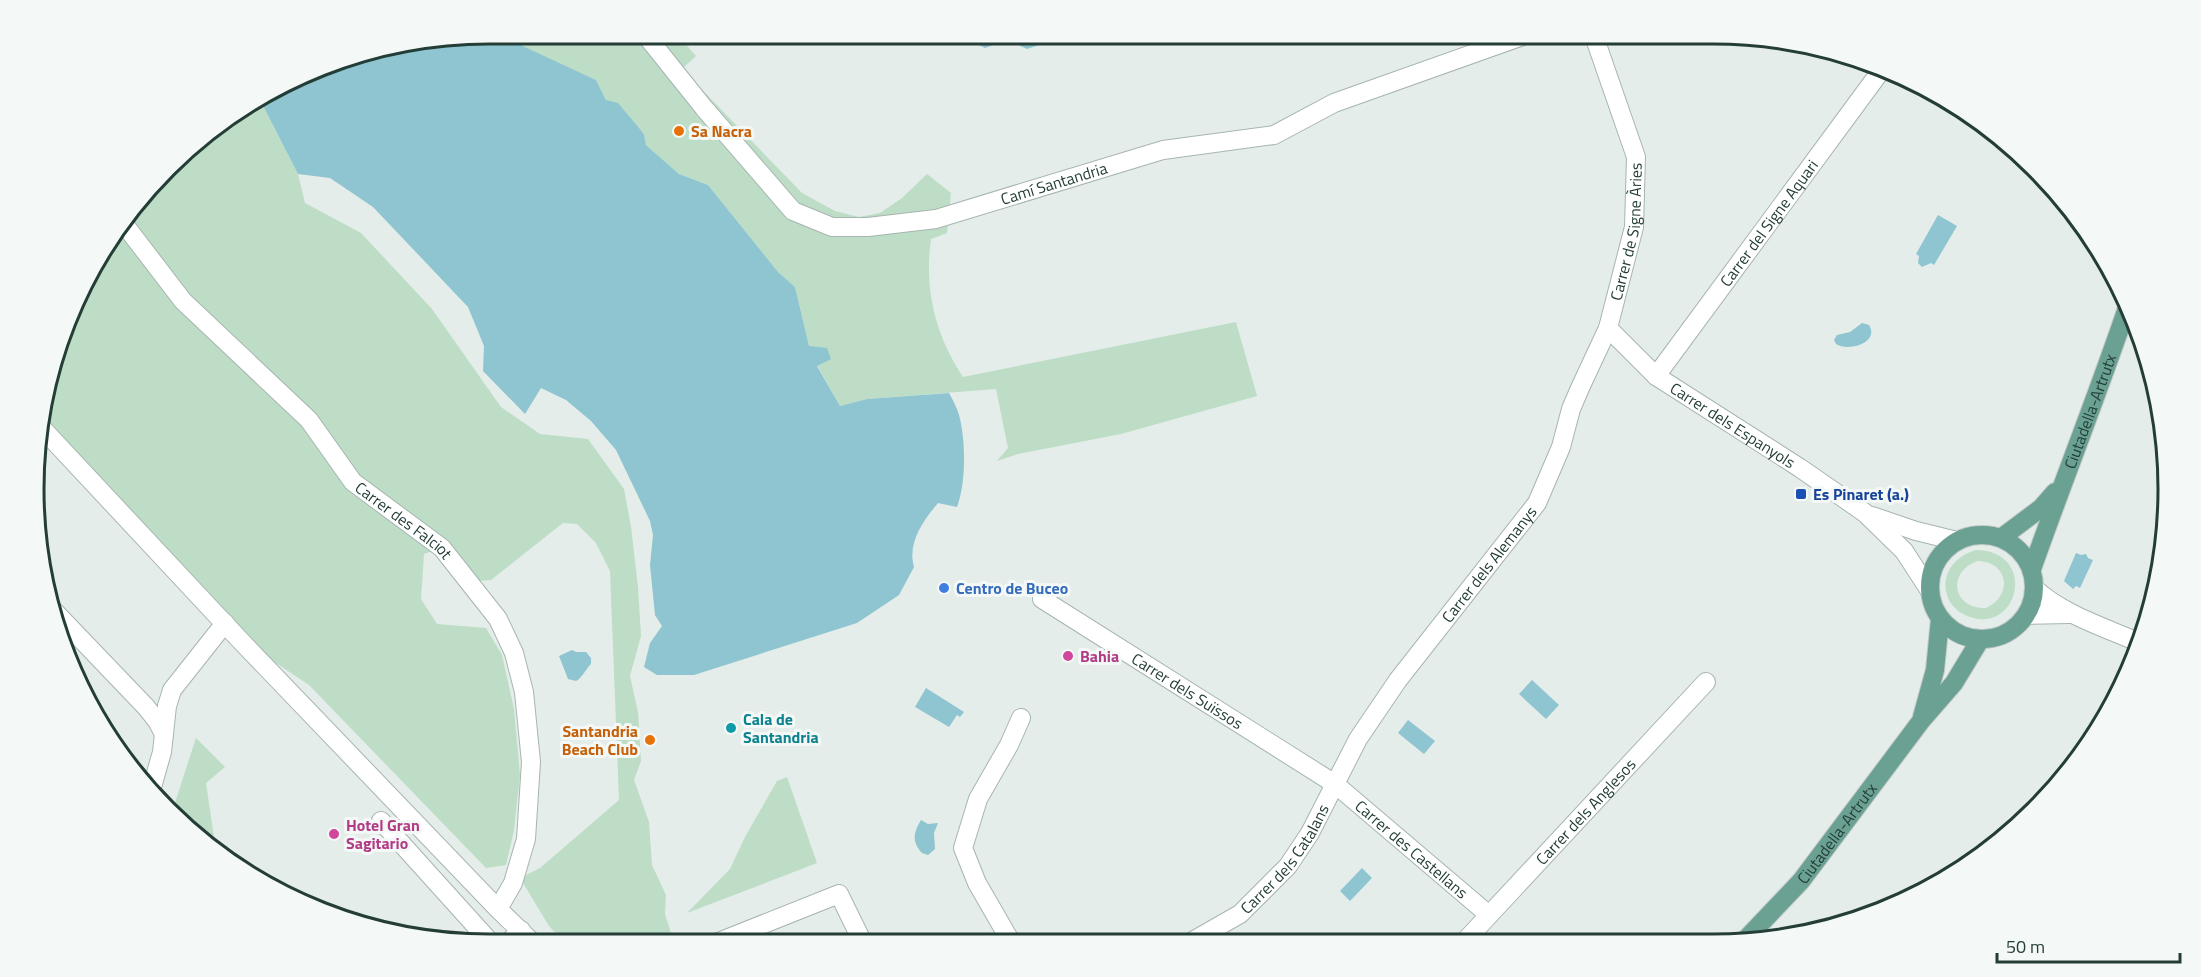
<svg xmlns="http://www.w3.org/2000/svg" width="2201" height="977" font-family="'Titillium Web',sans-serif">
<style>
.green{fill:#bdddc6;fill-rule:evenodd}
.water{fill:#8ec5d0}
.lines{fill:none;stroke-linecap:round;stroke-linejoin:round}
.minor-casing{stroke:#a7b5b0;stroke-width:20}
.major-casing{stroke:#c2c9c7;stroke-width:20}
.minor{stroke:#fff;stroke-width:18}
.major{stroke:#6aa193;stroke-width:18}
.food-dot{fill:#e8710a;stroke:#f4f9f7;stroke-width:2}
.transit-dot{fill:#1a4fb4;stroke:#f4f9f7;stroke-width:2}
.shop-dot{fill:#3f7fe0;stroke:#f4f9f7;stroke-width:2}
.hotel-dot{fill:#d1479c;stroke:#f4f9f7;stroke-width:2}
.culture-dot{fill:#0f9aa8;stroke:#f4f9f7;stroke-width:2}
.labels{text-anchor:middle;stroke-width:6;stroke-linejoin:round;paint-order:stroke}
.food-label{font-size:16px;font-weight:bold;fill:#c56008;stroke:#f4f9f7;text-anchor:start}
.street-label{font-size:16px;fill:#243e37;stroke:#f4f9f7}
.transit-label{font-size:16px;font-weight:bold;fill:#164399;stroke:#f4f9f7;text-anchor:start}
.shop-label{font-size:16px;font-weight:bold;fill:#366cbe;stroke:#f4f9f7;text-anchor:start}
.hotel-label{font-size:16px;font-weight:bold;fill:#b23c85;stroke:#f4f9f7;text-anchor:start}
.culture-label{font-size:16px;font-weight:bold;fill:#0d838f;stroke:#f4f9f7;text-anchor:start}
.rim{fill:none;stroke:#243e37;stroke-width:3}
</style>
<rect width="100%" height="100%" fill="#e4ede9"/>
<!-- green -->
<g class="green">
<path d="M 501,33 L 676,33 L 696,56 L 682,69 L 802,193 L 835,211 L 859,217 L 880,213 L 902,198 L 927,174 L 951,193 L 947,233 L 931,239 C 924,289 935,335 963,377 L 1236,322 L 1257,396 L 1121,434 L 1018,454 L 997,461 L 1008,448 L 996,389 L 867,399 L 840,406 L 817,365 L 809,346 L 795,287 L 778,272 L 708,185 L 679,174 L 646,145 L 644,133 L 606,100 L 596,80 L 502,37 Z"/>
<polygon points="258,96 298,174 305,203 361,233 432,309 501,407 540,434 588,439 624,489 631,527 638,587 641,636 630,676 638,712 641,761 634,780 649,822 652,865 666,895 665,914 674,943 565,944 549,926 520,878 540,868 619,800 610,571 596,543 577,524 563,523 491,580 478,581 449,545 424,554 421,599 437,624 486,628 502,655 514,709 520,775 514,830 506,865 486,868 309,685 267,657 224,609 40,413 42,400 94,261 188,146"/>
<path d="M 1976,550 C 2038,551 2019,634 1970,617 C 1961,614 1953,608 1949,600 C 1938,577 1954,556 1976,550 ZM 1977,561 C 2008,561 2014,595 1986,608 C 1953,609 1946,573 1977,561 Z"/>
<polygon points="196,738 225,767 206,783 216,851 188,831 172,812"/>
<polygon points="787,777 817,863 687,913 730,869 745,837 777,781"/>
</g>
<!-- water -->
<g class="water">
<path d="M 489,33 L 501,33 L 503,37 L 596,80 L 606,100 L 618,103 L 644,134 L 646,145 L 679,174 L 708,185 L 778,272 L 795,287 L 809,346 L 827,348 L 831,359 L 817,366 L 840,406 L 867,399 L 949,393 C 953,400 957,408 959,415 C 966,440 966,484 957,507 L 938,503 C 923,521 907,543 914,567 L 899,595 L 857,623 L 694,675 L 657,675 L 644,667 L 650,643 L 662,626 L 655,615 L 650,565 L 653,535 L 650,521 L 616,450 L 591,421 L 566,400 L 541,388 L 525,414 L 483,371 L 484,346 L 468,307 L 373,207 L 330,178 L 298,174 L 258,96 L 342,57 Z"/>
<polygon points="969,33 1002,33 996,44 985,48 975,43"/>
<polygon points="1013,33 1043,33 1043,34 1039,45 1027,49 1016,44"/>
<polygon points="1938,215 1957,226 1934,265 1931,263 1922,267 1918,263 1919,256 1916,254"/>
<path d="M 1862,323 L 1869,325 C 1880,343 1848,352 1836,344 L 1834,340 L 1837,335 L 1850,332 Z"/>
<polygon points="2076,553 2081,555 2086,554 2088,558 2093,560 2080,588 2076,586 2073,589 2064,581"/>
<path d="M 572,650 L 576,652 L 586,652 L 591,658 L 591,664 C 586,669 581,679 576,681 L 568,679 L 559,656 Z"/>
<polygon points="1532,680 1559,705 1546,719 1519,694"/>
<polygon points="926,688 964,712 960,717 957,715 949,727 915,707"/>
<polygon points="1408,720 1435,741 1424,754 1398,733"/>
<path d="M 921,820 L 928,824 L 938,823 L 934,833 L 935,849 L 928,855 L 922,853 C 912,842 913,833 921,820 Z"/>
<polygon points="1362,868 1372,878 1350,901 1340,891"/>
</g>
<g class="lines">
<!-- minor casing -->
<g class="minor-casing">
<g id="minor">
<path id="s1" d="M 644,33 L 704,108 L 793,211 L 832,227 L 868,227 L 936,219 L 1163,150 L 1274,135 L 1334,103 L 1531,33"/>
<path id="s2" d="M 124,224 L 183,301 L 309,420 L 353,482 L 442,548 L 498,619 L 514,653 L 524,692 L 531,762 L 526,839 L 513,883 L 498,909"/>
<path id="s3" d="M 1608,328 L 1656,376 L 1800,468 L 1865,513 L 1904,551 L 1930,591"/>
<path id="s4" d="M 1656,376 L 1883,68"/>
<polyline points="39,425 239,639 498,909 534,944"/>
<polyline points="1872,516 1916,531 1957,541"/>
<path d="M 2035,589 C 2064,615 2104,627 2140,643"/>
<path id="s5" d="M 1042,599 L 1335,784 L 1489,915"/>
<polyline points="55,612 146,707 157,721 164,734"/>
<polyline points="2026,615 2069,614"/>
<polyline points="152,787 162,752 167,706 172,690 225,623"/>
<polyline points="381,821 492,944"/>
<path id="s6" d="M 1465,941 L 1706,682"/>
<polyline points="1011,942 977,883 963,848 978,799 1009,745 1021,718"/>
<path id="s7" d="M 1191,942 L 1240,914 L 1288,866 L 1310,833 L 1358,739 L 1398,680 L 1537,503 L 1561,447 L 1571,409 L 1580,388 L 1608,328 L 1634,227 L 1636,157 L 1593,33"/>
<polyline points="716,943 839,894 863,943"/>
<polyline points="507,944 521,930"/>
</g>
</g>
<!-- major casing -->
<g class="major-casing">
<g id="major">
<circle cx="1982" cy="587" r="52"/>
<polyline points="2001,538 2041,508 2055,492"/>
<path id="s8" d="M 2032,569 C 2063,481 2098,394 2128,305"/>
<polyline points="1922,717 1935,670 1940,619"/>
<path id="s9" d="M 1745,940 L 1801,881 L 1921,721 L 1954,683 L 1980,640"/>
</g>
</g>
<!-- minor -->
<use href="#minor" class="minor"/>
<!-- major -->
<use href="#major" class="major"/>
</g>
<!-- markers -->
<g class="food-dot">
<circle cx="679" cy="131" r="6"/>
<circle cx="650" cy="740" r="6"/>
</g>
<rect class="transit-dot" x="1795" y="488" width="12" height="12" rx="3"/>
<circle class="shop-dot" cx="944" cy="588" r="6"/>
<g class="hotel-dot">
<circle cx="1068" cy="656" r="6"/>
<circle cx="334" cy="834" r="6"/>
</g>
<circle class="culture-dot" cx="731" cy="728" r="6"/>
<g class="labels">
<!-- food labels -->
<g class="food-label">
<text x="691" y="137">Sa Nacra</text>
<text x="638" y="737" text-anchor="end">Santandria<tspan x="638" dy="18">Beach Club</tspan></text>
</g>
<!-- street labels -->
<g class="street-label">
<text dy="6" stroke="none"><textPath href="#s1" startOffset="502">Camí Santandria</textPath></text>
<text dy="6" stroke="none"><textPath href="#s4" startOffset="190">Carrer del Signe Aquari</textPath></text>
<text dy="6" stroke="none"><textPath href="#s7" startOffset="854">Carrer de Signe Àries</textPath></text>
<text dy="6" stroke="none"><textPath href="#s8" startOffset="168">Ciutadella-Artrutx</textPath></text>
<text dy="6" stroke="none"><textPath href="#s3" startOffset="159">Carrer dels Espanyols</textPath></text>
<text dy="6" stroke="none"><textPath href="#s2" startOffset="410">Carrer des Falciot</textPath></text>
<text dy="6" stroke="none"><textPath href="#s7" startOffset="488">Carrer dels Alemanys</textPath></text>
<text dy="6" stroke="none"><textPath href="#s5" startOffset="172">Carrer dels Suïssos</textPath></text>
<text dy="6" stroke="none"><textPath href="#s6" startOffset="177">Carrer dels Anglesos</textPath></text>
<text dy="6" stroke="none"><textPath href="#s9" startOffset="141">Ciutadella-Artrutx</textPath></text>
<text dy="6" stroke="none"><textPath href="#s5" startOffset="447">Carrer des Castellans</textPath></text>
<text dy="6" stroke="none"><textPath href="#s7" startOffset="128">Carrer dels Catalans</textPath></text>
</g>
<!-- transit labels -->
<g class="transit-label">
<text x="1813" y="500">Es Pinaret (a.)</text>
</g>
<!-- shop labels -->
<g class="shop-label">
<text x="956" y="594">Centro de Buceo</text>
</g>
<!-- hotel labels -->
<g class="hotel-label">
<text x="1080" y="662">Bahia</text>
<text x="346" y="831">Hotel Gran<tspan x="346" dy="18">Sagitario</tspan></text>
</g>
<!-- culture labels -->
<g class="culture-label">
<text x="743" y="725">Cala de<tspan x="743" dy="18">Santandria</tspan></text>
</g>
</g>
<!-- crop -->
<path d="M0 0H2201V977H0ZM489 44H1713A445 445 0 0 1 2158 489V489A445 445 0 0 1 1713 934H489A445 445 0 0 1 44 489V489A445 445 0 0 1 489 44Z" fill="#f4f9f7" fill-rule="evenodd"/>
<path class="rim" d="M489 44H1713A445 445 0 0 1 2158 489V489A445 445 0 0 1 1713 934H489A445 445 0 0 1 44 489V489A445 445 0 0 1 489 44Z"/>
<!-- scale -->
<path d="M1997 953v9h183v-9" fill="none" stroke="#243e37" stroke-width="3"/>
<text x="2006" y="953" font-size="18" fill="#243e37" stroke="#f4f9f7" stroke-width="4.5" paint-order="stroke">50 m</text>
</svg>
